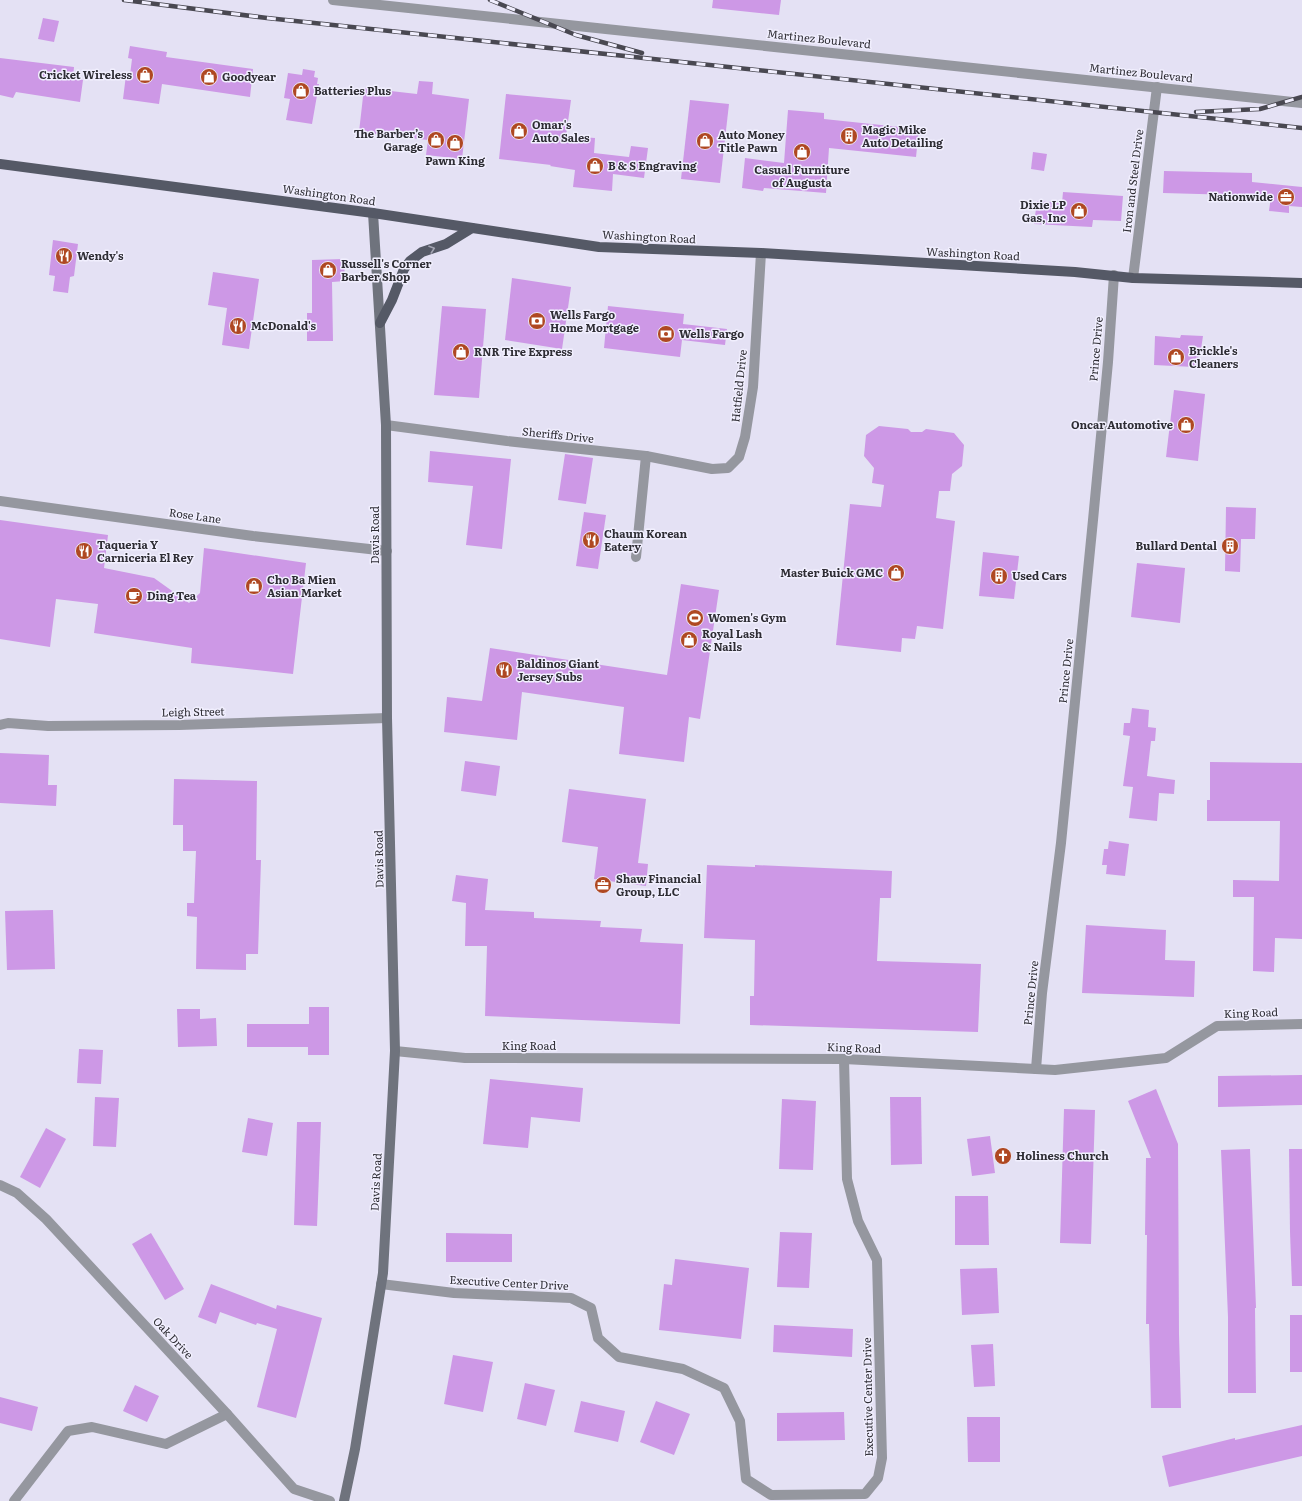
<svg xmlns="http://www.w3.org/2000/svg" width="1302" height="1501" font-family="Literata,serif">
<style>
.building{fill:#cd98e6}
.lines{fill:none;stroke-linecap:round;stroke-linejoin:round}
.minor{stroke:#95979f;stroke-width:10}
.secondary{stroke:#6f737d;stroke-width:10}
.primary{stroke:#555966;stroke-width:10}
.rail-casing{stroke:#494851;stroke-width:4.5}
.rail{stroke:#f1effe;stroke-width:3;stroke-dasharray:9;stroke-linecap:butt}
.oneway{stroke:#a3a4b2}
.labels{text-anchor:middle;stroke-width:3;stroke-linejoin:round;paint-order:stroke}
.street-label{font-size:11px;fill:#2e2d34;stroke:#f1effe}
.poi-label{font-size:11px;font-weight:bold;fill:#2e2d34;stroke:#f1effe;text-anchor:start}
</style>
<rect width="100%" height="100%" fill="#e4e1f4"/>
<!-- building -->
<g class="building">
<polygon points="713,0 781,0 779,15 712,8"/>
<polygon points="43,18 59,21 54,42 38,39"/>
<polygon points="130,46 167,52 166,57 253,69 250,97 162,84 159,104 123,99 126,75 130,75 132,59 128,58"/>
<polygon points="0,58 74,67 73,78 83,80 80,102 16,92 13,98 0,95"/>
<polygon points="303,69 315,71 314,77 318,78 317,84 319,84 312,124 286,120 290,99 284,98 288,73 302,75"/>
<polygon points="419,81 433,82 432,94 469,99 462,159 426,155 428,140 359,132 364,88 417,94"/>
<polygon points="506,94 571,100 566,136 595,138 594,153 629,157 631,146 648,148 644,178 613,174 612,191 573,187 575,170 550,166 551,165 499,159"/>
<polygon points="690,100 729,104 720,183 681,179"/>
<polygon points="788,110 824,113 824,119 919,129 916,157 829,148 826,193 764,188 763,191 742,188 745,158 784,163"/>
<polygon points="1033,152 1047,154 1044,171 1031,169"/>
<polygon points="1164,171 1252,173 1252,182 1302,187 1302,207 1289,206 1289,213 1269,211 1271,196 1163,193"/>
<polygon points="1063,192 1123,196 1121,221 1093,220 1092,227 1034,224 1037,201 1062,203"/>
<polygon points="53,240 78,244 74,276 70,277 68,293 53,291 55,276 49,275"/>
<polygon points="344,259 345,281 332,282 333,341 307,341 307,313 312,313 312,260"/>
<polygon points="213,272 259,279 249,349 222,345 227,308 208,305"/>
<polygon points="512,278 571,287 562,349 505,340"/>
<polygon points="442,306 486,309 479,398 434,395"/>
<polygon points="608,306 684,314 683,324 727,329 725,345 682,340 680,357 604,348"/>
<polygon points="1181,335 1203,336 1201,349 1199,348 1198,364 1194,367 1154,365 1155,336 1180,338"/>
<polygon points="1174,390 1205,394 1198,461 1166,457"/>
<polygon points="879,426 908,429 911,432 922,432 926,429 954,433 964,445 962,466 952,474 950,491 939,491 936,518 955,521 943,629 917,626 915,639 902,638 901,652 836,645 850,504 881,507 884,485 872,483 874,468 864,456 866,435"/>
<polygon points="430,451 511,459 502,549 466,545 473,486 428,482"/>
<polygon points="565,454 593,458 586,504 558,500"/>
<polygon points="1226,507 1256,508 1255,539 1241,539 1240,572 1225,571"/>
<polygon points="584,512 606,515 598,569 576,566"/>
<polygon points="0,520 108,535 104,568 154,578 189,603 200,593 204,548 306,563 293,674 191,663 192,648 94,633 98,604 56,599 50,647 0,639"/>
<polygon points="983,552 1019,556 1014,599 979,596"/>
<polygon points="1137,563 1185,568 1180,623 1131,617"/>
<polygon points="681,584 719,590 700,719 689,717 684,762 619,754 624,707 522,692 517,740 444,732 447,697 482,701 490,648 667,675"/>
<polygon points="1132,708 1149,710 1148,727 1156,728 1155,741 1151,741 1147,776 1175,780 1174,794 1159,793 1157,821 1129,818 1133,787 1123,786 1130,736 1123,735 1124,723 1130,723"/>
<polygon points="0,753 49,755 48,785 57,785 56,806 0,803"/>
<polygon points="465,761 500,766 496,796 461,791"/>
<polygon points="1210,762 1302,763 1302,939 1275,938 1274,972 1253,971 1254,897 1233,897 1233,880 1279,881 1280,821 1207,821 1207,800 1210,800"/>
<polygon points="174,779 257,781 256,860 261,860 258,954 246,954 246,970 196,969 197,917 187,916 187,903 194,903 196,851 183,851 183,825 173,825"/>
<polygon points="569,789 646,799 638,863 648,864 646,886 594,879 598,847 562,842"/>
<polygon points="1109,841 1129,844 1125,876 1106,874 1107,865 1102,865 1104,849 1108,849"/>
<polygon points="707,865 755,867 755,865 892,871 891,898 880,898 877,961 981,964 978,1032 750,1025 750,996 754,996 755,940 704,938"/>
<polygon points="456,875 488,879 485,910 534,912 534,918 601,921 600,927 642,929 640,942 683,944 680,1024 485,1016 487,946 465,946 466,903 452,901"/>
<polygon points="53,910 55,969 7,970 5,911"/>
<polygon points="1086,925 1166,930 1165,960 1195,961 1194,997 1082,993"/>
<polygon points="309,1007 329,1007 329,1055 308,1055 308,1047 247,1047 247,1024 309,1024"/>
<polygon points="177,1009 200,1009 200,1019 216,1018 217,1046 178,1047"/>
<polygon points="79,1049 103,1050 101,1084 77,1083"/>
<polygon points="1302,1075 1302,1105 1218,1107 1218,1076"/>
<polygon points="490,1079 583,1088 580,1122 531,1117 528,1148 483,1144"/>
<polygon points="1156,1089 1178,1144 1179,1334 1181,1408 1151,1408 1149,1324 1146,1324 1147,1235 1145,1235 1146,1158 1151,1158 1128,1101"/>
<polygon points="95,1097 119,1098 116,1147 93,1146"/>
<polygon points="890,1097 921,1097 922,1164 891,1165"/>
<polygon points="782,1099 816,1101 813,1170 779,1169"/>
<polygon points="1064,1109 1095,1110 1091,1244 1060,1243"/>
<polygon points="248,1118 273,1123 267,1156 242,1152"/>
<polygon points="297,1122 321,1122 317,1226 294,1225"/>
<polygon points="46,1128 66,1139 40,1188 20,1177"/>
<polygon points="990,1136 995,1173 972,1176 967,1139"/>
<polygon points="1250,1149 1256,1308 1255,1308 1256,1393 1228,1393 1228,1317 1221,1150"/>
<polygon points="1289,1149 1302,1149 1302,1286 1292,1286 1290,1232"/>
<polygon points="955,1196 988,1196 989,1245 955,1245"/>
<polygon points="780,1232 812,1233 809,1288 777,1287"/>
<polygon points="151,1233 184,1289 165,1300 132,1244"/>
<polygon points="446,1233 512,1234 512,1262 446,1262"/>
<polygon points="675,1259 749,1268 741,1339 659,1330 664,1284 672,1285"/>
<polygon points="997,1268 999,1313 962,1315 960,1269"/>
<polygon points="211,1284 276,1309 277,1305 322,1318 296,1418 257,1407 277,1329 257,1323 256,1325 220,1312 216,1324 198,1317"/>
<rect x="1290" y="1315" width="12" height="57"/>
<polygon points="774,1325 853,1329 852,1357 773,1352"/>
<polygon points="993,1344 995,1386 974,1387 971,1345"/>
<polygon points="453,1355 493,1362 483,1412 444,1404"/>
<polygon points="525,1383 555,1390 546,1426 517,1419"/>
<polygon points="135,1385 159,1396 147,1422 123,1411"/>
<polygon points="0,1397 38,1407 32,1431 0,1423"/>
<polygon points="581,1401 625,1411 618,1442 574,1432"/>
<polygon points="656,1401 690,1414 674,1455 640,1442"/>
<polygon points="844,1412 845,1440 777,1441 777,1413"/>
<polygon points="967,1417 1000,1417 1000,1462 968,1462"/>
<polygon points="1302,1425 1302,1456 1169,1487 1162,1456 1235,1438 1235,1440"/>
</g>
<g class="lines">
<!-- minor -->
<g class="minor">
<polyline points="333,0 1302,103"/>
<polyline points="1133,278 1157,87"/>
<polyline points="386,425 507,441 646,456 712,469 728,468 739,457 745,437 753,387 761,253"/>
<polyline points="0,501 253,536 387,551"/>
<polyline points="636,557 646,456"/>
<polyline points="0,725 8,723 48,726 179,725 387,718"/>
<polyline points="395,1051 465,1058 844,1059 1055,1070 1166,1058 1217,1026 1302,1024"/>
<polyline points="1036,1069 1042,993 1061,843 1093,520 1108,362 1114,275"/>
<polyline points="0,1185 17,1193 46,1219 227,1414 294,1489 330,1501"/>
<polyline points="381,1284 454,1293 571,1298 591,1308 598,1338 619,1357 683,1369 724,1388 740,1421 746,1479 771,1495 865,1494 878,1478 882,1458 877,1260 858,1221 847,1179 844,1059"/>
<polyline points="14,1501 68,1431 92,1427 166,1444 227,1414"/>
</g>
<!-- secondary -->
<polyline class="secondary" points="344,1501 355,1449 383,1273 395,1051 387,718 386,425 373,213"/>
<!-- primary -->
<g class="primary">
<polyline points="0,164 373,213 599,247 761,253 1075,272 1133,278 1302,283"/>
<polyline points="380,323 392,300 404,269 410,261 422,252 446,244 472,228"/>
</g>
<!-- rail casing -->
<g class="rail-casing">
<g id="rail">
<polyline points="124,0 267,18 1302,128"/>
<polyline points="490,0 576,35 642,53"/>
<polyline points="1196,112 1260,109 1302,97"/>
</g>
</g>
<!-- rail -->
<use href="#rail" class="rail"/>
</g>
<!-- one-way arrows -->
<defs><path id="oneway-chevron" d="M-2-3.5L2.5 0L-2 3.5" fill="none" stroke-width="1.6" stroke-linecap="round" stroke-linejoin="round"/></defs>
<use class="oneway" href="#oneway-chevron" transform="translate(432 249) rotate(-19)"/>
<!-- icons -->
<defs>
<g id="shop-disc" transform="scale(0.9)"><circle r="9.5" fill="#af4822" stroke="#f1effe"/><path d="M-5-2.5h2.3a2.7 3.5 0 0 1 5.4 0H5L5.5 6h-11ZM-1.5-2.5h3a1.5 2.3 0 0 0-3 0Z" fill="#fff"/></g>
<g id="building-disc" transform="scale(0.9)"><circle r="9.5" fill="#af4822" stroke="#f1effe"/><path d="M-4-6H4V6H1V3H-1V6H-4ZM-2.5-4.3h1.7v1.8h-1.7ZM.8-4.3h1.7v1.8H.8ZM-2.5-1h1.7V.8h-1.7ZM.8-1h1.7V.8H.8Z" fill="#fff"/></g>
<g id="office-disc" transform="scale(0.9)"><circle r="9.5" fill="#af4822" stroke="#f1effe"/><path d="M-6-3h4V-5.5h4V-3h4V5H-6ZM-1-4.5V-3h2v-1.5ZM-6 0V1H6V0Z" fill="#fff"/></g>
<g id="restaurant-disc" transform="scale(0.9)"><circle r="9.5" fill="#af4822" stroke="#f1effe"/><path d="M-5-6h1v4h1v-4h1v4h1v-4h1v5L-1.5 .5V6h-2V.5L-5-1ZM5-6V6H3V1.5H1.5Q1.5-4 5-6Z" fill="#fff"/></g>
<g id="bank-disc" transform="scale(0.9)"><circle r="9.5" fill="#af4822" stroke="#f1effe"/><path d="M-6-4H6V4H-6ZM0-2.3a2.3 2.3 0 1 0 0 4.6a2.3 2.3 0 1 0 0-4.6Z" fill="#fff"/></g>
<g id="cafe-disc" transform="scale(0.9)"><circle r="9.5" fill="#af4822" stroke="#f1effe"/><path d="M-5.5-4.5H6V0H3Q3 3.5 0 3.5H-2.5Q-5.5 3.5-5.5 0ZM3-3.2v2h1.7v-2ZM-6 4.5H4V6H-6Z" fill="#fff"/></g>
<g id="stadium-disc" transform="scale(0.9)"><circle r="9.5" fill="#af4822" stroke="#f1effe"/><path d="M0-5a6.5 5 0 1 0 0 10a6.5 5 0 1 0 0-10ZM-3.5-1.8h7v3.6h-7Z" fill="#fff"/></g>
<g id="church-disc" transform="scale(0.9)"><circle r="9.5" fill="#af4822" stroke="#f1effe"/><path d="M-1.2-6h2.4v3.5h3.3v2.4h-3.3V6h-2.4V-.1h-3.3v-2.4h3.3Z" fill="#fff"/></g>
</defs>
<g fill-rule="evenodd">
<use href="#shop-disc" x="145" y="75"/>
<use href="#shop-disc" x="209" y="77"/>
<use href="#shop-disc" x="301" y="91"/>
<use href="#shop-disc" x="519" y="131"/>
<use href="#building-disc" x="849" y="136"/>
<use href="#shop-disc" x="436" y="140"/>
<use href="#shop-disc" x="705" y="141"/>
<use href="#shop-disc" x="455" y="143"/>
<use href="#shop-disc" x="802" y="152"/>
<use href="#shop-disc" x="595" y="166"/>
<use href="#office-disc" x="1286" y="197"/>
<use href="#shop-disc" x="1079" y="211"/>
<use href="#restaurant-disc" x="64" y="256"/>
<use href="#shop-disc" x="328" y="270"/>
<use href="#bank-disc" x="537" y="321"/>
<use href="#restaurant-disc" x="238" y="326"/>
<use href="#bank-disc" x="666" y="334"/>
<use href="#shop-disc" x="461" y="352"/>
<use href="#shop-disc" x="1176" y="357"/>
<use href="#shop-disc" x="1186" y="425"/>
<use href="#restaurant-disc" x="591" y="540"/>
<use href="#building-disc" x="1230" y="546"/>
<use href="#restaurant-disc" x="84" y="551"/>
<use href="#shop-disc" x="896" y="573"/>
<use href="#building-disc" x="999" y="576"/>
<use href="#shop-disc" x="254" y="586"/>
<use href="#cafe-disc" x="134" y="596"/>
<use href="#stadium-disc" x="695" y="618"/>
<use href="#shop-disc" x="689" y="640"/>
<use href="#restaurant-disc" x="504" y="670"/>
<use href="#office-disc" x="603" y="885"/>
<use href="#church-disc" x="1003" y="1156"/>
</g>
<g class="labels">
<!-- street labels -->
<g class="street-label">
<text transform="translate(819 39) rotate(6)" y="4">Martinez Boulevard</text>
<text transform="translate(1141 73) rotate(6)" y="4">Martinez Boulevard</text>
<text transform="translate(1133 181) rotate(-83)" y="4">Iron and Steel Drive</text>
<text transform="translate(329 195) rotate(8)" y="4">Washington Road</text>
<text transform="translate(649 237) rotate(3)" y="4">Washington Road</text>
<text transform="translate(973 254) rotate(3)" y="4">Washington Road</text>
<text transform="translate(1096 349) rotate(-85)" y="4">Prince Drive</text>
<text transform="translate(739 386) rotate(-84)" y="4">Hatfield Drive</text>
<text transform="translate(558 435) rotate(6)" y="4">Sheriffs Drive</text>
<text transform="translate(195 516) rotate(8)" y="4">Rose Lane</text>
<text transform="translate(375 535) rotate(-90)" y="4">Davis Road</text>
<text transform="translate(1066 671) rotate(-84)" y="4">Prince Drive</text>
<text transform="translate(193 712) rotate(-1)" y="4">Leigh Street</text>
<text transform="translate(379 859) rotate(-91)" y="4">Davis Road</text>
<text transform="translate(1031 993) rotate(-84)" y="4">Prince Drive</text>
<text transform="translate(1251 1013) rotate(-2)" y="4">King Road</text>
<text x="529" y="1050">King Road</text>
<text transform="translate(854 1048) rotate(2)" y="4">King Road</text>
<text transform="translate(376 1182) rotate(-87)" y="4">Davis Road</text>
<text transform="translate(509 1283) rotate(3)" y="4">Executive Center Drive</text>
<text transform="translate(173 1338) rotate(47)" y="4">Oak Drive</text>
<text transform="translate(868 1397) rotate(-91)" y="4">Executive Center Drive</text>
</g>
<!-- poi labels -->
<g class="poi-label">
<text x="132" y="79" text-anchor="end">Cricket Wireless</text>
<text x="222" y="81">Goodyear</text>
<text x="314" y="95">Batteries Plus</text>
<text x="532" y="129">Omar's<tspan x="532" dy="13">Auto Sales</tspan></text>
<text x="862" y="134">Magic Mike<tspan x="862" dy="13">Auto Detailing</tspan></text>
<text x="423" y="138" text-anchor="end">The Barber’s<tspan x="423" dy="13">Garage</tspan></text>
<text x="718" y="139">Auto Money<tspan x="718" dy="13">Title Pawn</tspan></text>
<text x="455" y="165" text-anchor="middle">Pawn King</text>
<text x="608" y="170">B &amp; S Engraving</text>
<text x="802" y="174" text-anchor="middle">Casual Furniture<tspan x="802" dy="13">of Augusta</tspan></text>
<text x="1273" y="201" text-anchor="end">Nationwide</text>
<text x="1066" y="209" text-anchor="end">Dixie LP<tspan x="1066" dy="13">Gas, Inc</tspan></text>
<text x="77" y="260">Wendy's</text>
<text x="341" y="268">Russell's Corner<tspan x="341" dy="13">Barber Shop</tspan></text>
<text x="550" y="319">Wells Fargo<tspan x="550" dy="13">Home Mortgage</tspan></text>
<text x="251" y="330">McDonald's</text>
<text x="679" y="338">Wells Fargo</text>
<text x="1189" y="355">Brickle's<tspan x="1189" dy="13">Cleaners</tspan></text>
<text x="474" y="356">RNR Tire Express</text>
<text x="1173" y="429" text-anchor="end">Oncar Automotive</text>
<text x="604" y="538">Chaum Korean<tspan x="604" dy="13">Eatery</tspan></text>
<text x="97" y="549">Taqueria Y<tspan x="97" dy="13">Carniceria El Rey</tspan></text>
<text x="1217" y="550" text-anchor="end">Bullard Dental</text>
<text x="883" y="577" text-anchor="end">Master Buick GMC</text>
<text x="1012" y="580">Used Cars</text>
<text x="267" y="584">Cho Ba Mien<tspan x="267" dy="13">Asian Market</tspan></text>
<text x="147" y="600">Ding Tea</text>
<text x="708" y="622">Women's Gym</text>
<text x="702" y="638">Royal Lash<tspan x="702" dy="13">&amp; Nails</tspan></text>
<text x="517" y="668">Baldinos Giant<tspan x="517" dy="13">Jersey Subs</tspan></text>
<text x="616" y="883">Shaw Financial<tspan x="616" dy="13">Group, LLC</tspan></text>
<text x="1016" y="1160">Holiness Church</text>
</g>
</g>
</svg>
